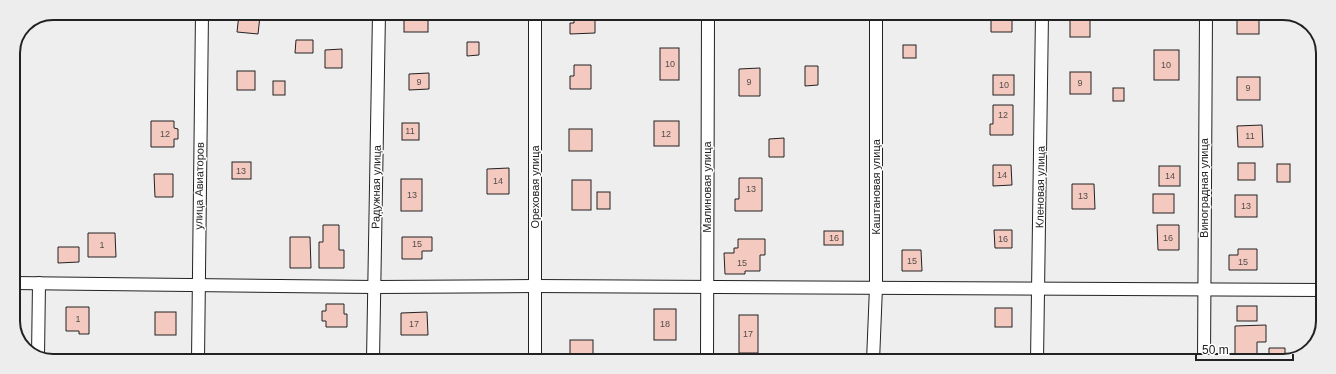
<svg xmlns="http://www.w3.org/2000/svg" width="1336" height="374" font-family="Arial,sans-serif">
<style>
.green{fill:#eee;stroke:#6f6f6f}
.building{fill:#f3c9c0;stroke:#222}
.lines{fill:none;stroke-linecap:round;stroke-linejoin:round}
.minor-casing{stroke:#222;stroke-width:14}
.minor{stroke:#fff;stroke-width:12}
.labels{text-anchor:middle;stroke-width:3;stroke-linejoin:round;paint-order:stroke}
.number-label{font-size:9px;fill:#564c4a}
.street-label{font-size:11px;fill:#222;stroke:#fff}
.rim{fill:none;stroke:#222;stroke-width:2}
</style>
<rect width="100%" height="100%" fill="#fff"/>
<!-- green -->
<polygon class="green" points="53,13 1293,14 1313,27 1323,51 1322,331 1307,353 1283,361 43,360 23,347 13,323 13,53 25,25"/>
<!-- building -->
<g class="building">
<rect x="404" y="13" width="24" height="19"/>
<polygon points="239,14 260,16 258,34 237,32"/>
<polygon points="574,14 595,14 595,33 570,34 570,23 574,23"/>
<polygon points="986,14 1012,14 1012,32 991,32 991,16 986,16"/>
<rect x="1070" y="14" width="20" height="23"/>
<rect x="1237" y="14" width="22" height="20"/>
<polygon points="296,40 313,40 313,53 295,53"/>
<polygon points="467,42 479,42 479,55 467,56"/>
<rect x="903" y="45" width="13" height="13"/>
<rect x="660" y="48" width="19" height="32"/>
<polygon points="342,49 342,68 325,68 325,50"/>
<rect x="1154" y="50" width="25" height="30"/>
<polygon points="574,65 591,65 591,89 570,89 570,76 574,76"/>
<polygon points="805,66 818,66 818,85 805,86"/>
<polygon points="760,68 760,96 739,96 739,69"/>
<rect x="237" y="71" width="18" height="19"/>
<rect x="1070" y="72" width="21" height="22"/>
<polygon points="429,73 429,89 409,90 409,74"/>
<rect x="993" y="75" width="21" height="20"/>
<rect x="1237" y="77" width="23" height="23"/>
<rect x="273" y="81" width="12" height="14"/>
<rect x="1113" y="88" width="11" height="13"/>
<polygon points="993,105 1013,105 1013,135 990,135 990,124 993,124"/>
<polygon points="151,121 174,121 174,128 178,129 178,139 174,139 174,147 151,147"/>
<rect x="654" y="121" width="25" height="25"/>
<rect x="402" y="123" width="17" height="17"/>
<polygon points="1262,125 1263,147 1238,147 1237,126"/>
<rect x="569" y="129" width="23" height="22"/>
<polygon points="784,138 784,157 769,157 769,139"/>
<rect x="232" y="162" width="19" height="17"/>
<rect x="1238" y="163" width="17" height="17"/>
<rect x="1277" y="164" width="13" height="18"/>
<polygon points="993,165 1011,165 1012,185 993,186"/>
<rect x="1159" y="166" width="21" height="20"/>
<polygon points="509,168 509,194 487,194 487,169"/>
<polygon points="154,174 173,174 173,197 155,197"/>
<polygon points="739,178 762,178 762,211 735,211 735,199 739,199"/>
<rect x="401" y="179" width="21" height="32"/>
<rect x="572" y="180" width="19" height="30"/>
<polygon points="1072,184 1094,184 1095,209 1072,209"/>
<rect x="597" y="192" width="13" height="17"/>
<rect x="1153" y="194" width="21" height="19"/>
<rect x="1235" y="195" width="22" height="22"/>
<polygon points="323,225 339,225 339,250 344,250 344,268 319,268 319,242 323,242"/>
<polygon points="1157,225 1179,225 1179,250 1158,250"/>
<polygon points="994,230 1012,230 1012,248 995,248"/>
<rect x="824" y="231" width="19" height="14"/>
<polygon points="88,233 115,233 116,257 88,257"/>
<polygon points="290,237 310,237 311,268 290,268"/>
<polygon points="402,237 432,237 432,251 422,251 422,259 402,259"/>
<polygon points="738,239 765,239 765,255 760,255 760,271 745,271 745,274 725,274 724,253 734,253 734,248 738,248"/>
<polygon points="58,247 79,247 79,262 58,263"/>
<rect x="1317" y="248" width="5" height="23"/>
<polygon points="1238,249 1257,249 1257,270 1229,270 1229,255 1238,255"/>
<polygon points="902,250 921,250 922,271 902,271"/>
<polygon points="326,304 344,304 344,314 347,314 347,327 326,327 326,321 322,321 322,311 326,311"/>
<rect x="1237" y="306" width="20" height="15"/>
<polygon points="66,307 89,307 89,334 79,334 79,331 66,331"/>
<rect x="995" y="308" width="17" height="19"/>
<rect x="654" y="309" width="22" height="31"/>
<rect x="155" y="312" width="21" height="23"/>
<polygon points="427,312 428,335 401,335 401,313"/>
<rect x="739" y="315" width="19" height="38"/>
<polygon points="1266,325 1266,342 1257,342 1257,360 1235,360 1235,326"/>
<rect x="570" y="340" width="23" height="15"/>
<polygon points="1269,348 1285,348 1285,360 1269,361"/>
</g>
<g class="lines">
<!-- minor casing -->
<g class="minor-casing">
<g id="minor">
<polyline points="13,283 375,287 534,286 1322,290"/>
<polyline points="38,356 39,283"/>
<polyline points="198,360 202,13"/>
<polyline points="373,360 379,13"/>
<polyline points="535,360 535,14"/>
<polyline points="707,360 708,14"/>
<polyline points="873,361 876,287 876,14"/>
<polyline points="1037,361 1042,14"/>
<polyline points="1204,361 1206,14"/>
</g>
</g>
<!-- minor -->
<use href="#minor" class="minor"/>
</g>
<g class="labels">
<!-- number labels -->
<g class="number-label">
<text x="670" y="67">10</text>
<text x="1166" y="68">10</text>
<text x="419" y="85">9</text>
<text x="749" y="85">9</text>
<text x="1080" y="86">9</text>
<text x="1004" y="88">10</text>
<text x="1248" y="91">9</text>
<text x="1003" y="118">12</text>
<text x="410" y="134">11</text>
<text x="165" y="137">12</text>
<text x="666" y="137">12</text>
<text x="1250" y="139">11</text>
<text x="241" y="174">13</text>
<text x="1002" y="178">14</text>
<text x="1170" y="179">14</text>
<text x="498" y="184">14</text>
<text x="751" y="192">13</text>
<text x="412" y="198">13</text>
<text x="1083" y="199">13</text>
<text x="1246" y="209">13</text>
<text x="834" y="241">16</text>
<text x="1168" y="241">16</text>
<text x="1003" y="242">16</text>
<text x="417" y="247">15</text>
<text x="102" y="248">1</text>
<text x="912" y="264">15</text>
<text x="1243" y="265">15</text>
<text x="742" y="266">15</text>
<text x="78" y="322">1</text>
<text x="414" y="327">17</text>
<text x="665" y="327">18</text>
<text x="748" y="337">17</text>
</g>
<!-- street labels -->
<g class="street-label">
<text transform="translate(199 186) rotate(-89)" y="4">улица Авиаторов</text>
<text transform="translate(376 187) rotate(-89)" y="4">Радужная улица</text>
<text transform="translate(535 187) rotate(-90)" y="4">Ореховая улица</text>
<text transform="translate(707 187) rotate(-90)" y="4">Малиновая улица</text>
<text transform="translate(876 187) rotate(-90)" y="4">Каштановая улица</text>
<text transform="translate(1040 187) rotate(-89)" y="4">Кленовая улица</text>
<text transform="translate(1204 188) rotate(-90)" y="4">Виноградная улица</text>
</g>
</g>
<!-- crop -->
<path d="M0 0H1336V374H0ZM53 20H1283A33 33 0 0 1 1316 53V321A33 33 0 0 1 1283 354H53A33 33 0 0 1 20 321V53A33 33 0 0 1 53 20Z" fill="#ededed" fill-rule="evenodd"/>
<path class="rim" d="M53 20H1283A33 33 0 0 1 1316 53V321A33 33 0 0 1 1283 354H53A33 33 0 0 1 20 321V53A33 33 0 0 1 53 20Z"/>
<!-- scale -->
<path d="M1196 354v6h97v-6" fill="none" stroke="#222222" stroke-width="2"/>
<text x="1202" y="354" font-size="12" fill="#222222" stroke="#ffffff" stroke-width="3" paint-order="stroke">50 m</text>
</svg>
